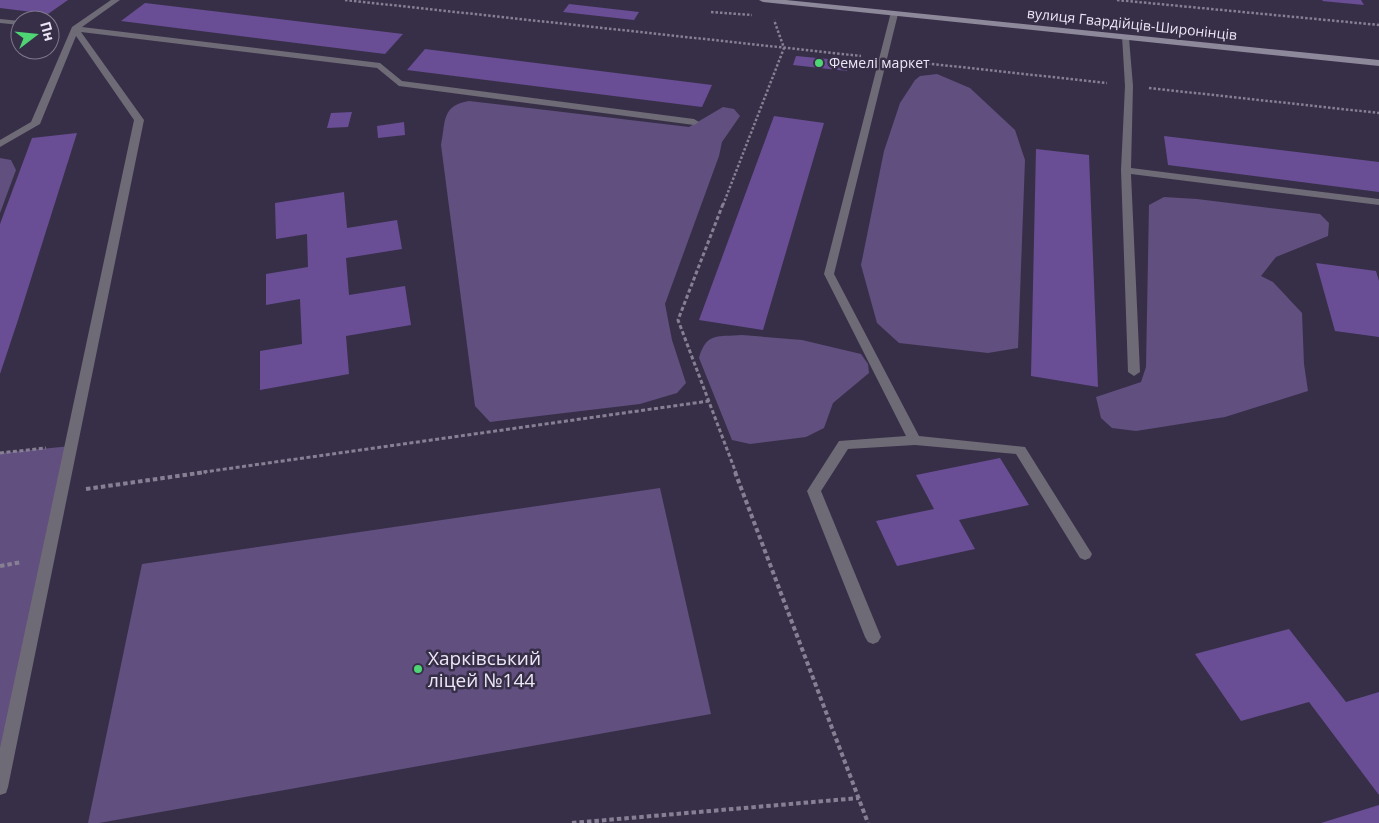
<svg xmlns="http://www.w3.org/2000/svg" width="1379" height="823" font-family="'Open Sans',sans-serif">
<style>
.green{fill:#604f7f}
.building{fill:#694e95}
.lines{fill:none;stroke-linecap:round;stroke-linejoin:round}
.path-far2{stroke:#878094;stroke-width:2.5;stroke-dasharray:2.5 2;stroke-linecap:butt}
.path-far1{stroke:#878094;stroke-width:3;stroke-dasharray:4 2.5;stroke-linecap:butt}
.path{stroke:#878094;stroke-width:4;stroke-dasharray:4.5 3;stroke-linecap:butt}
.service{fill:#6e6a76;fill-rule:evenodd}
.secondary{fill:#8e889b;fill-rule:evenodd}
.poi-dot{fill:#4ed675;stroke:#372f47;stroke-width:2}
.labels{text-anchor:middle;stroke-width:5;stroke-linejoin:round;paint-order:stroke}
.far-street-label{font-size:14px;fill:#ece7f6;stroke:#372f47}
.far-poi-label{font-size:14px;fill:#ece7f6;stroke:#372f47;text-anchor:start}
.near-poi-label{font-size:19px;fill:#ece7f6;stroke:#372f47;text-anchor:start}
</style>
<rect width="100%" height="100%" fill="#372f47"/>
<!-- green -->
<g class="green">
<polygon points="937,74 970,88 1015,130 1025,160 1018,348 988,353 899,343 877,323 861,265 884,151 900,103 915,80 920,76"/>
<path d="M 469,101 L 689,127 L 723,107 L 734,109 L 740,116 L 722,142 L 719,156 L 665,304 L 672,340 L 686,383 L 677,393 L 640,404 L 490,422 L 475,406 L 441,145 C 446,121 441,106 469,101 Z"/>
<polygon points="0,158 11,160 16,170 0,213"/>
<polygon points="1164,197 1197,199 1320,214 1329,223 1328,236 1276,257 1261,276 1273,282 1302,313 1304,364 1308,391 1225,417 1136,431 1112,428 1101,418 1096,397 1141,382 1146,367 1149,205"/>
<path d="M 742,335 L 802,340 L 861,354 L 868,364 L 869,373 L 833,403 L 824,428 L 806,437 L 750,444 L 732,440 L 699,358 C 706,332 718,337 742,335 Z"/>
<polygon points="71,446 0,787 0,453"/>
<polygon points="660,488 711,714 99,823 88,823 142,564"/>
</g>
<!-- building -->
<g class="building">
<polygon points="0,0 68,0 48,14 0,8"/>
<polygon points="1323,0 1361,0 1364,5 1322,1"/>
<polygon points="145,3 403,34 385,54 121,21"/>
<polygon points="569,4 639,12 634,20 563,12"/>
<polygon points="425,49 712,85 702,107 407,70"/>
<polygon points="796,56 849,61 847,71 793,65"/>
<polygon points="352,112 348,127 327,128 331,113"/>
<polygon points="774,116 824,123 763,330 699,320"/>
<polygon points="404,122 405,135 378,138 377,126"/>
<polygon points="77,133 18,320 0,374 0,224 32,138"/>
<polygon points="1164,136 1379,162 1379,192 1168,165"/>
<polygon points="1036,149 1089,155 1098,387 1031,376"/>
<polygon points="344,192 347,228 397,220 402,249 346,258 349,295 405,286 411,325 346,336 349,374 260,390 260,351 302,344 300,299 266,305 266,274 308,267 307,234 276,239 275,203"/>
<polygon points="1316,263 1376,271 1379,281 1379,337 1335,331"/>
<polygon points="1000,458 1029,505 959,520 975,549 897,566 876,521 934,509 916,475"/>
<polygon points="1289,629 1346,702 1379,692 1379,795 1309,702 1241,721 1195,654"/>
<polygon points="1379,805 1379,823 1321,823"/>
</g>
<g class="lines">
<!-- path-far2 -->
<g class="path-far2">
<polyline points="345,0 861,56"/>
<polyline points="1117,0 1379,25"/>
<polyline points="711,12 752,15"/>
<polyline points="905,61 1107,83"/>
<polyline points="1149,88 1379,113"/>
<polyline points="723,205 784,48 774,20"/>
</g>
<!-- path-far1 -->
<g class="path-far1">
<polyline points="723,204 678,320 736,473"/>
<polyline points="0,453 46,448"/>
<polyline points="197,473 709,401"/>
</g>
<!-- path -->
<g class="path">
<polyline points="735,472 868,823"/>
<polyline points="86,489 206,472"/>
<polyline points="0,566 22,562"/>
<polyline points="572,823 859,798"/>
</g>
<!-- service -->
<g class="service">
<polygon points="111,0 120,0 82,27 380,63 402,81 694,119 699,122 694,125 399,86 377,68 81,32 144,120 8,787 6,793 0,795 0,748 134,120 76,36 40,124 0,147 0,140 31,122 72,27"/>
<polygon points="891,12 898,14 834,274 919,436 1025,447 1092,554 1090,558 1085,560 1080,558 1016,454 915,445 848,449 821,491 881,637 878,642 873,644 868,642 865,637 807,491 839,441 906,436 824,274"/>
<polygon points="0,19 20,21 20,25 0,23"/>
<polygon points="1122,36 1129,38 1133,86 1131,168 1379,199 1379,205 1131,174 1140,372 1134,376 1128,372 1121,170 1125,86"/>
</g>
<!-- secondary -->
<polygon class="secondary" points="759,0 786,0 1379,60 1379,66 763,2"/>
</g>
<!-- markers -->
<g class="poi-dot">
<circle cx="819" cy="63" r="5"/>
<circle cx="418" cy="669" r="5"/>
</g>
<g class="labels">
<!-- far-street labels -->
<g class="far-street-label">
<text transform="translate(1132 24) rotate(6)" y="5">вулиця Гвардійців-Широнінців</text>
</g>
<!-- far-poi labels -->
<g class="far-poi-label">
<text x="829" y="68">Фемелі маркет</text>
</g>
<!-- near-poi labels -->
<g class="near-poi-label">
<text x="428" y="665">Харківський<tspan x="428" dy="22">ліцей №144</tspan></text>
</g>
</g>
<!-- north arrow -->
<g transform="translate(35 35) rotate(74)"><circle r="24" fill="#372f47" stroke="#7f798d"/>
<path d="M0-4L9 19L0 12L-9 19Z" fill="#4ed675"/>
<text y="-8" font-size="14" font-weight="bold" text-anchor="middle" fill="#ece7f6">Пн</text>
</g>
</svg>
